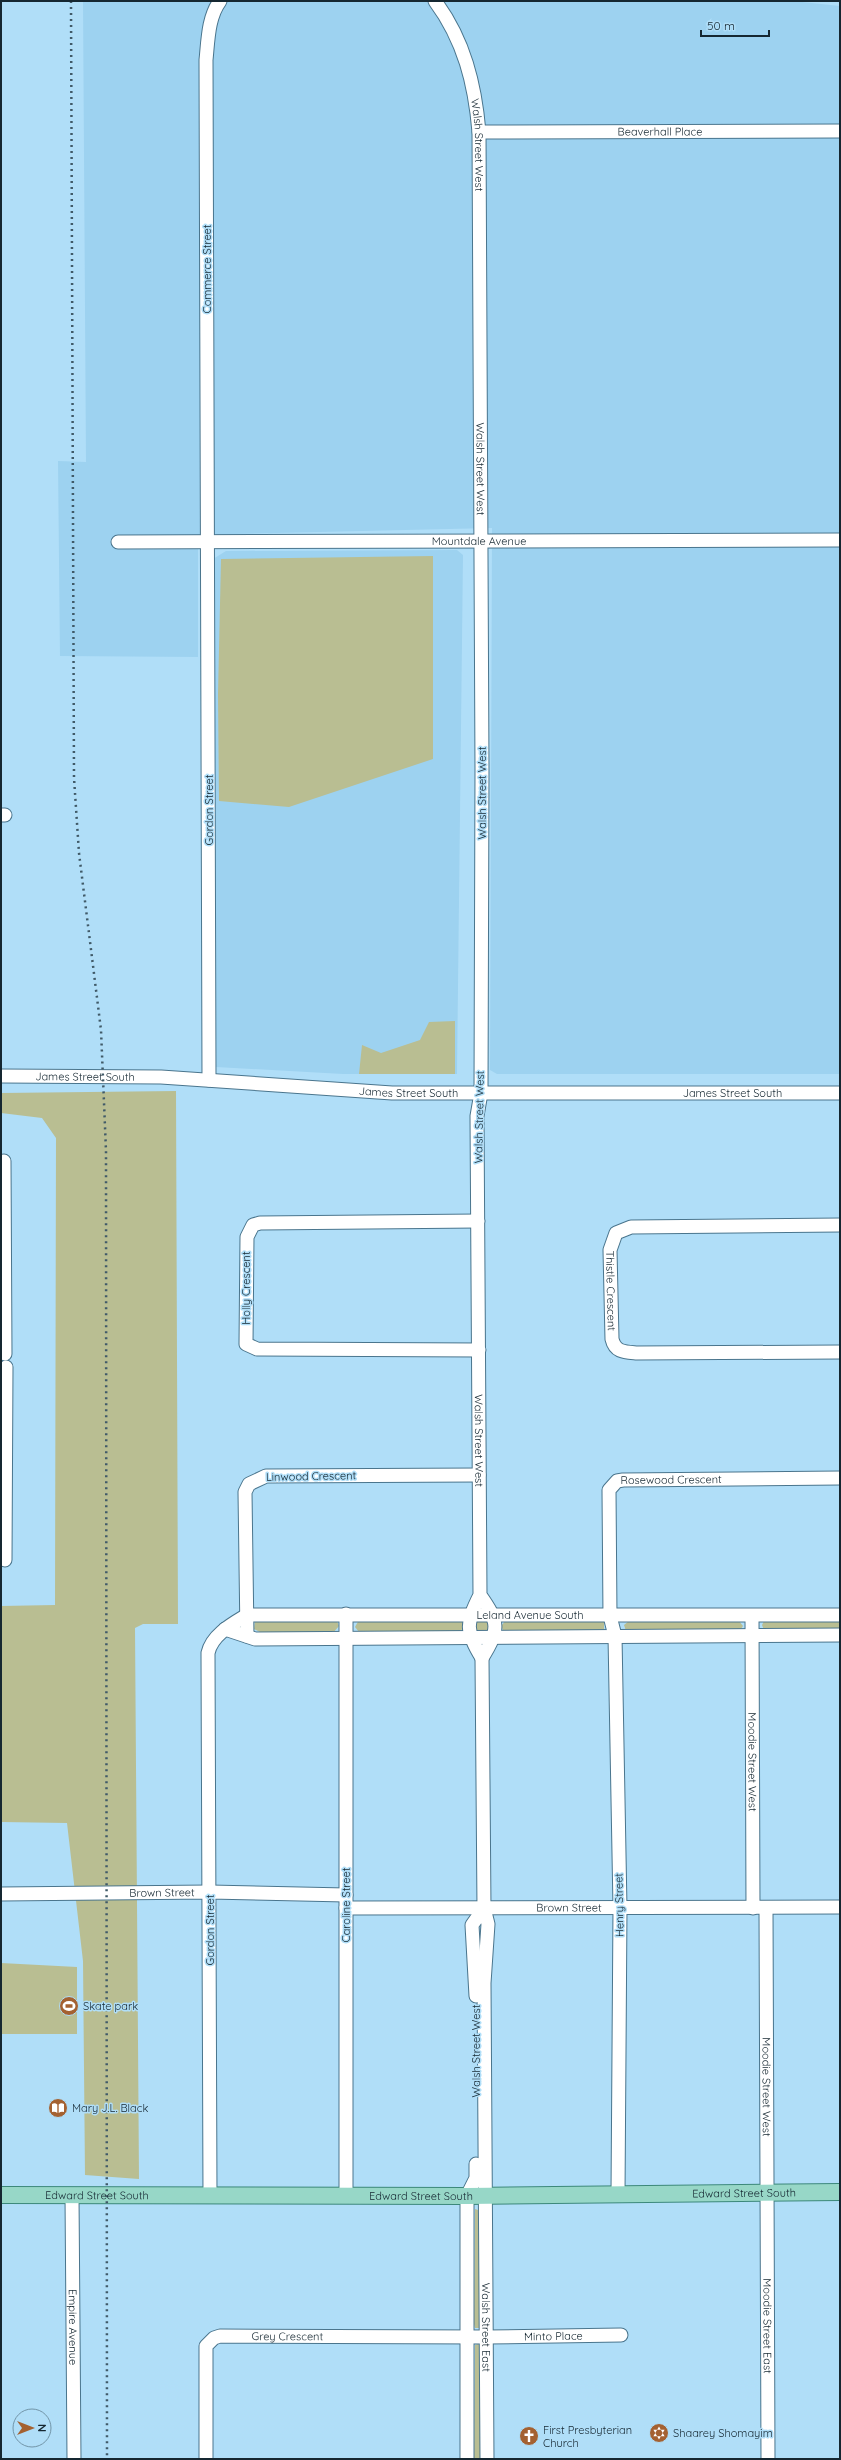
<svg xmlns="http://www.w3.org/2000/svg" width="841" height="2460" font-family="Quicksand,sans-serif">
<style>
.built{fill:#9dd2f0}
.green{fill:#b9be92}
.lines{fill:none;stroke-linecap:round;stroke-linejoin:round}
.minor-casing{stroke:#4a758d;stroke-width:15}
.major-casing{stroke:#3c887a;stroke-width:18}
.minor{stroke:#fff;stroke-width:13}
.major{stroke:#97d7c7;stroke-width:16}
.rail{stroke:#405a68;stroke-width:2.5;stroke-dasharray:2 4;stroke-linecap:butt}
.labels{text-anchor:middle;stroke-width:3;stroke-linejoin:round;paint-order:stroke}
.street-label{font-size:11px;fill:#152731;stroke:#b0def8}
.poi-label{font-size:11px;fill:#152731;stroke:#b0def8;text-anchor:start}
</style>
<rect width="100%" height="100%" fill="#b0def8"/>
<!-- built -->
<g class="built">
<polygon points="83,1 793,1 840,6 840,1074 497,1074 490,1070 492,528 194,535 194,546 198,546 198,657 60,656 58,461 86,462"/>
<polygon points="457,550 463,555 457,1074 343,1074 216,1067 214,1063 213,559 226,551"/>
</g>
<!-- green -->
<g class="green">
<polygon points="433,556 433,759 289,807 219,801 218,694 221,559"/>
<polygon points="455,1021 455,1074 359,1074 362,1045 381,1053 420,1040 429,1022"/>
<polygon points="176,1091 178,1624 143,1624 135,1628 139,2179 85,2175 83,1961 67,1823 1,1822 1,1606 55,1605 56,1138 42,1118 1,1113 1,1093"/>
<polygon points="489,1619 489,1632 479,1634 475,1630 476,1620"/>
<polygon points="359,1620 462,1621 464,1627 459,1633 359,1632 355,1627"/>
<polygon points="506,1620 600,1621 604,1622 604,1630 504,1632 501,1626"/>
<polygon points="840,1620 840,1630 764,1630 762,1625 764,1621"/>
<polygon points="255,1621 337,1621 339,1626 333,1633 260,1632 254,1629"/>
<polygon points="629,1621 739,1621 743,1626 741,1629 626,1631 624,1625"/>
<polygon points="1,1963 77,1967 77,2034 1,2034 1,2095"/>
<polygon points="475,2209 481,2211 479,2328 475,2328 474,2324"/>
<polygon points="478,2344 480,2345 481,2459 474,2459 475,2345"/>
</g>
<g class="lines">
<!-- minor casing -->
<g class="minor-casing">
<g id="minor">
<path id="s1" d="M 435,1 C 464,40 475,84 479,132 L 482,770 L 481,1093 L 477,1116 L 480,1595 C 466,1623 465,1631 482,1658 C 500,1629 499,1622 480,1595"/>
<path id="s2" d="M 479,132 L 840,131"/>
<path id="s3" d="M 118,542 L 840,540"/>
<polyline points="1,815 5,815"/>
<path id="s4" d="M 1,1076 L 161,1077 L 392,1093 L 840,1093"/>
<path d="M 209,1080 L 206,60 C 208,41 208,17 220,1"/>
<polyline points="4,1161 5,1354"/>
<polyline points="478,1221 260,1223 253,1225 247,1237 246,1344 257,1349 479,1350"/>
<path id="s5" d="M 840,1225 L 631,1227 L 616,1233 L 610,1250 L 612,1339 C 615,1352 624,1352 636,1353 L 840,1352"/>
<polyline points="5,1560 6,1367"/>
<polyline points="346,1614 346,2195"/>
<path id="s6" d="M 752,1616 L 753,1908"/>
<polyline points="225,1629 255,1639 840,1635"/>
<polyline points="247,1636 245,1492 249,1484 266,1476 479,1475"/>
<path id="s7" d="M 482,1658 L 484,1908 L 488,1924 L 484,1983 L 487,2459"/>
<path id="s8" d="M 1,1894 L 210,1892 L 346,1895"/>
<path id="s9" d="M 346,1908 L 840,1907"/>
<path id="s10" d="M 766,1908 L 768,2459"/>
<polyline points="476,1996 472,1925 484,1908"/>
<path id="s11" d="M 72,2195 L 74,2459"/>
<path id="s12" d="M 210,2195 L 208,1653 C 212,1635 232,1624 247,1615 L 840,1615"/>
<path id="s13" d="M 618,2195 L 620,1908 L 615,1636 L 610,1616 L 609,1490 L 617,1481 L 623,1480 L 840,1478"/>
<path id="s14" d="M 206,2459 L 206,2346 L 214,2338 L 220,2336 L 487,2337 L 621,2335"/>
<polyline points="467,2459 467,2196 476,2178 476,2164"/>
</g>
</g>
<!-- major casing -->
<g class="major-casing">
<g id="major">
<path id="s15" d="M 1,2195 L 467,2196 L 840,2192"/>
</g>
</g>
<!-- minor -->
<use href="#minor" class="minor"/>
<!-- major -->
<use href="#major" class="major"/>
<!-- rail -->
<polyline class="rail" points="71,1 74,778 79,853 101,1030 106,1151 107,2459"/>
</g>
<!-- icons -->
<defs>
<g id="stadium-disc" transform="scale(1)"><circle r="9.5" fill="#a46131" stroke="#b0def8"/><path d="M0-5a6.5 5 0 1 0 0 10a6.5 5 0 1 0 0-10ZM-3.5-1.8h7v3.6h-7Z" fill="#fff"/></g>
<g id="library-disc" transform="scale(1)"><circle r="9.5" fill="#a46131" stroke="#b0def8"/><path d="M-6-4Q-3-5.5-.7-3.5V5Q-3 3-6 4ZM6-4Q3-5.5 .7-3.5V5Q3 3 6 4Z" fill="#fff"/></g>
<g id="synagogue-disc" transform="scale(1)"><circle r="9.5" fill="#a46131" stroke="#b0def8"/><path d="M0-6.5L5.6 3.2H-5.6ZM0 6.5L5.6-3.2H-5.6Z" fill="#fff"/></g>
<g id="church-disc" transform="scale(1)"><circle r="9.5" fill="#a46131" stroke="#b0def8"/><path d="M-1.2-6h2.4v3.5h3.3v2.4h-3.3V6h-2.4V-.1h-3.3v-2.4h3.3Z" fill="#fff"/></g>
</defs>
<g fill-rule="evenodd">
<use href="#stadium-disc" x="69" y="2006"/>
<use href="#library-disc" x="58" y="2108"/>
<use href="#synagogue-disc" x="659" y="2433"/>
<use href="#church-disc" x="529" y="2436"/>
</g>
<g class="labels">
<!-- street labels -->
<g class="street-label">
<text dy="4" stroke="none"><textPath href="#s2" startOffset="181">Beaverhall Place</textPath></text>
<text dy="4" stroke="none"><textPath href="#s1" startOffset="153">Walsh Street West</textPath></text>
<text transform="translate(207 269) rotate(-90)" y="4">Commerce Street</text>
<text dy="4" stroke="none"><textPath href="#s1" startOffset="477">Walsh Street West</textPath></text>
<text dy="4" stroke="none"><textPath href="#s3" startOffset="361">Mountdale Avenue</textPath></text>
<text transform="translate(482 793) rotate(-90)" y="4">Walsh Street West</text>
<text transform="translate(209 810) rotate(-90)" y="4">Gordon Street</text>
<text dy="4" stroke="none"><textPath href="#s4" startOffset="84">James Street South</textPath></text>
<text dy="4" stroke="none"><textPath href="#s4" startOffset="408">James Street South</textPath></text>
<text dy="4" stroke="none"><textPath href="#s4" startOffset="732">James Street South</textPath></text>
<text transform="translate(479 1117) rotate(-89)" y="4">Walsh Street West</text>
<text transform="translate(246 1288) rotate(-90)" y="4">Holly Crescent</text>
<text dy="4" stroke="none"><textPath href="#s5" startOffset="284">Thistle Crescent</textPath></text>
<text dy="4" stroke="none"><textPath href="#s1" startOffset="1449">Walsh Street West</textPath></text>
<text transform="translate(311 1476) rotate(-1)" y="4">Linwood Crescent</text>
<text dy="4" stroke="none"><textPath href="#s13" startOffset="772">Rosewood Crescent</textPath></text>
<text dy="4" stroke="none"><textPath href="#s12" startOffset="881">Leland Avenue South</textPath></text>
<text dy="4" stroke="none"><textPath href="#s6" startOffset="146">Moodie Street West</textPath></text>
<text dy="4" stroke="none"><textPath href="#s8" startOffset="161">Brown Street</textPath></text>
<text transform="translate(346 1905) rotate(-90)" y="4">Caroline Street</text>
<text transform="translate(619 1905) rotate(-91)" y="4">Henry Street</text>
<text dy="4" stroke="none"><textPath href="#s9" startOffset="223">Brown Street</textPath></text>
<text transform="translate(210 1930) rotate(-90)" y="4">Gordon Street</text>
<text transform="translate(476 2051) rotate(-90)" y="4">Walsh Street West</text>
<text dy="4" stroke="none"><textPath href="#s10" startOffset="179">Moodie Street West</textPath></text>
<text dy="4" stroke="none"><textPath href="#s15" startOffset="743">Edward Street South</textPath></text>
<text dy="4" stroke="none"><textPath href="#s15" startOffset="96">Edward Street South</textPath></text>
<text dy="4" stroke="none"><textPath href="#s15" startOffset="420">Edward Street South</textPath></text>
<text dy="4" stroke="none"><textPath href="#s10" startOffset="418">Moodie Street East</textPath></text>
<text dy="4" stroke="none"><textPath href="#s11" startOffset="132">Empire Avenue</textPath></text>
<text dy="4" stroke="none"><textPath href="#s7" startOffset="670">Walsh Street East</textPath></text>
<text dy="4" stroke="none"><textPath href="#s14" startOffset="198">Grey Crescent</textPath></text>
<text dy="4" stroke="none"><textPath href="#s14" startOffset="464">Minto Place</textPath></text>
</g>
<!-- poi labels -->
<g class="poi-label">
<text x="83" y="2010">Skate park</text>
<text x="72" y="2112">Mary J.L. Black</text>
<text x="543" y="2434">First Presbyterian<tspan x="543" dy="13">Church</tspan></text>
<text x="673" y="2437">Shaarey Shomayim</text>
</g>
</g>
<!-- border -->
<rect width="841" height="2460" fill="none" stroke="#152731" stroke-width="4"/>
<!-- north arrow -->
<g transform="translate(32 2428) rotate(90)"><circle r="19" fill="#b0def8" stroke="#7295a8"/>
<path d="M0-3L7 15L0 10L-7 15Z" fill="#a46131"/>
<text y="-6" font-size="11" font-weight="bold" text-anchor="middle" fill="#152731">N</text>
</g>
<!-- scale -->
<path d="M701 30v6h68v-6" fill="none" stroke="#152731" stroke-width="2"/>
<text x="707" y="30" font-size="12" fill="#152731" stroke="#b0def8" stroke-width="3" paint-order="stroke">50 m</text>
</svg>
